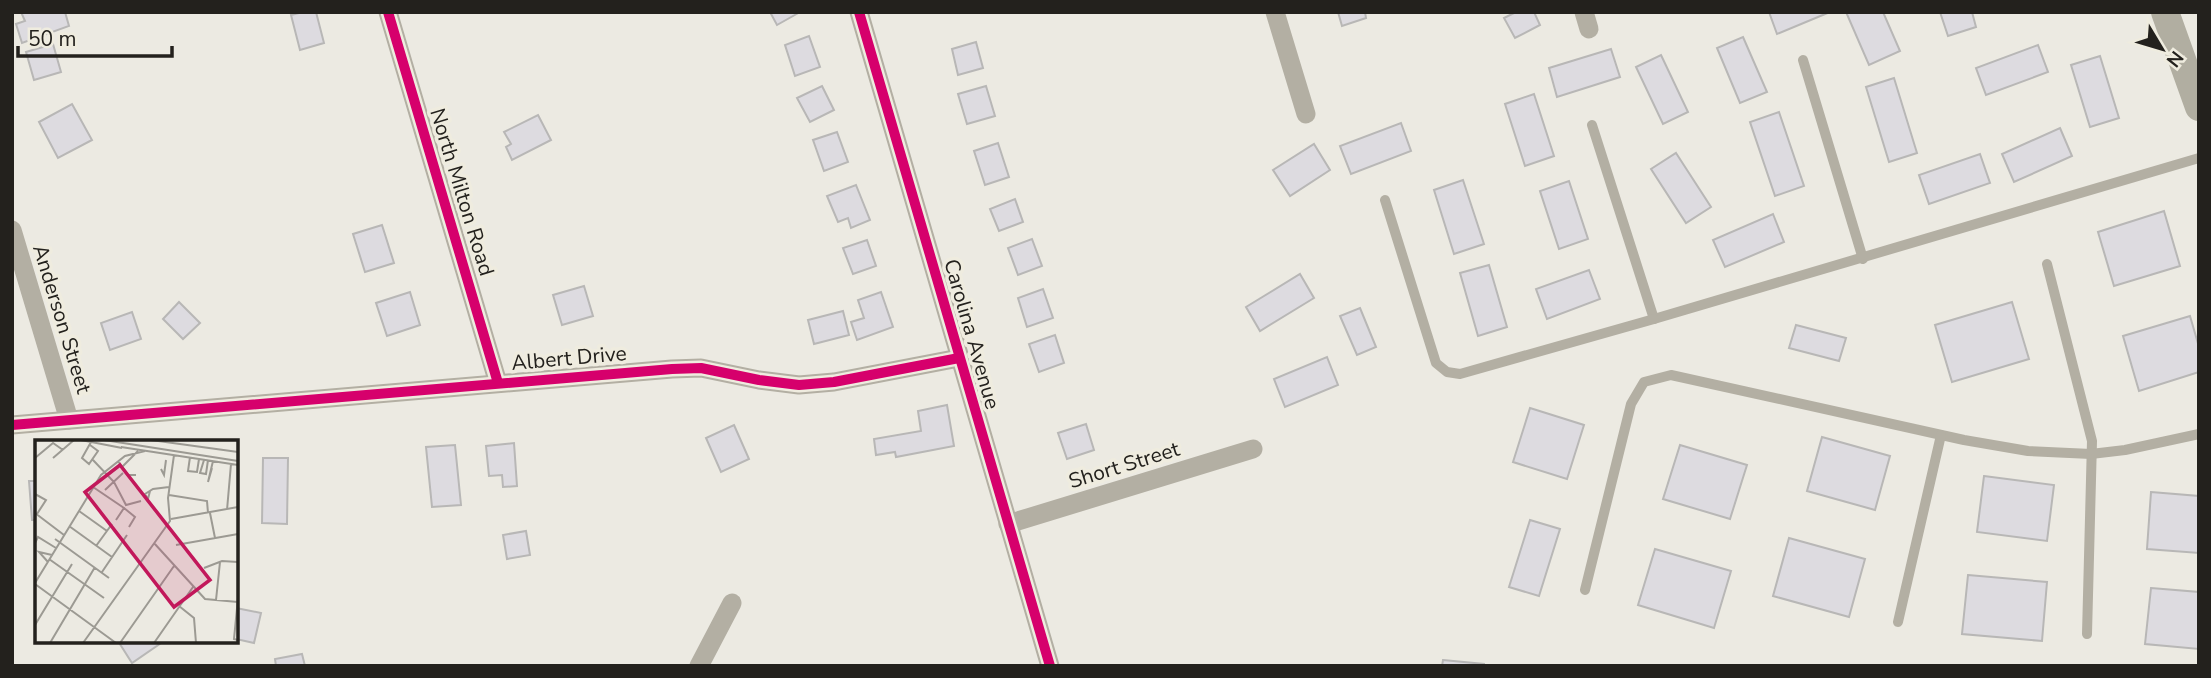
<svg xmlns="http://www.w3.org/2000/svg" width="2211" height="678" font-family="'Nunito Sans',sans-serif">
<style>
.building{fill:#dddbe0;stroke:#b8b7b6;stroke-width:2}
.lines{fill:none;stroke-linecap:round;stroke-linejoin:round}
.lane{stroke:#b3afa3;stroke-width:10}
.street{stroke:#b3afa3;stroke-width:19}
.secondary{stroke:#b1aea1;stroke-width:28}
.cycleway-casing{stroke:#efecdf;stroke-width:15}
.cycleway{stroke:#d6006c;stroke-width:10}
.labels{text-anchor:middle;stroke-width:7;stroke-linejoin:round;paint-order:stroke}
.street-label{font-size:21px;fill:#23211d;stroke:#efecdf}
.inset-road{fill:none;stroke:#9c9a93;stroke-width:2}
.view{fill:#c2185b;fill-opacity:0.15;stroke:#c2185b;stroke-width:3.5}
.inset-edge{fill:none;stroke:#23211d;stroke-width:3.5}
</style>
<rect width="100%" height="100%" fill="#eceae2"/>
<!-- building -->
<g class="building">
<polygon points="21,12 65,12 69,26 22,43 16,24 25,21"/>
<polygon points="303,12 316,12 324,43 300,50 291,15"/>
<polygon points="770,12 800,12 777,25"/>
<polygon points="1338,12 1365,12 1366,18 1342,26"/>
<polygon points="1516,12 1534,12 1540,25 1515,38 1504,18"/>
<polygon points="1769,12 1830,12 1777,34"/>
<polygon points="1846,12 1883,12 1900,51 1869,65"/>
<polygon points="1940,12 1972,12 1976,27 1948,36"/>
<polygon points="809,36 820,67 795,76 785,45"/>
<polygon points="1743,37 1767,92 1740,103 1717,48"/>
<polygon points="976,42 983,68 958,75 952,49"/>
<polygon points="53,44 61,72 34,80 26,52"/>
<polygon points="2038,45 2048,72 1986,95 1976,68"/>
<polygon points="1611,49 1620,77 1557,97 1549,68"/>
<polygon points="1661,55 1688,112 1663,124 1636,67"/>
<polygon points="2100,56 2119,118 2090,127 2071,65"/>
<polygon points="1894,78 1917,153 1889,162 1866,87"/>
<polygon points="822,86 834,110 810,122 797,98"/>
<polygon points="986,86 995,116 967,124 958,94"/>
<polygon points="1534,94 1554,156 1525,166 1505,104"/>
<polygon points="72,104 92,140 58,158 39,122"/>
<polygon points="1779,112 1804,186 1775,196 1750,122"/>
<polygon points="538,115 551,140 512,160 506,147 511,144 504,132"/>
<polygon points="1401,123 1411,151 1351,174 1340,146"/>
<polygon points="2060,128 2072,156 2014,182 2002,154"/>
<polygon points="837,132 848,162 824,171 813,140"/>
<polygon points="998,143 1009,177 985,185 974,151"/>
<polygon points="1314,144 1330,170 1290,196 1273,170"/>
<polygon points="1676,153 1711,207 1686,223 1651,169"/>
<polygon points="1980,154 1990,183 1929,204 1919,175"/>
<polygon points="1463,180 1484,244 1454,254 1434,190"/>
<polygon points="1569,181 1588,239 1559,249 1540,191"/>
<polygon points="856,185 870,220 851,228 848,218 838,222 827,196"/>
<polygon points="1015,199 1023,222 999,231 990,209"/>
<polygon points="2164,211 2180,266 2114,286 2098,232"/>
<polygon points="1773,214 1784,242 1725,267 1713,240"/>
<polygon points="382,225 394,263 365,272 353,234"/>
<polygon points="1032,239 1042,266 1018,275 1008,248"/>
<polygon points="867,240 876,266 853,274 843,248"/>
<polygon points="1489,265 1507,327 1478,336 1460,273"/>
<polygon points="1589,270 1600,299 1547,319 1536,289"/>
<polygon points="1300,274 1314,298 1260,331 1246,307"/>
<polygon points="584,286 593,316 562,325 553,295"/>
<polygon points="1043,289 1053,318 1027,327 1018,298"/>
<polygon points="410,292 420,325 387,336 376,303"/>
<polygon points="881,292 893,327 857,340 851,322 864,318 858,300"/>
<polygon points="179,302 200,323 183,339 163,319"/>
<polygon points="2012,302 2029,359 1952,382 1935,325"/>
<polygon points="1360,308 1376,347 1357,355 1340,316"/>
<polygon points="843,311 849,335 814,344 808,320"/>
<polygon points="132,312 141,339 110,350 101,323"/>
<polygon points="2190,316 2199,347 2199,372 2139,391 2123,336"/>
<polygon points="1796,325 1846,338 1839,361 1789,348"/>
<polygon points="1055,335 1064,363 1039,372 1029,344"/>
<polygon points="1327,357 1338,385 1285,407 1274,379"/>
<polygon points="947,405 954,446 896,457 895,452 876,455 874,439 921,431 918,411"/>
<polygon points="1530,408 1584,425 1567,479 1513,462"/>
<polygon points="1086,424 1094,450 1067,459 1058,433"/>
<polygon points="734,425 749,459 721,472 706,438"/>
<polygon points="1822,437 1890,456 1875,510 1807,491"/>
<polygon points="514,443 517,486 503,487 502,475 489,476 486,446"/>
<polygon points="455,445 461,505 432,507 426,447"/>
<polygon points="1680,445 1747,465 1730,519 1663,499"/>
<polygon points="263,458 288,458 287,524 262,523"/>
<polygon points="1984,476 2054,485 2047,541 1977,532"/>
<polygon points="29,481 37,481 37,520 32,520"/>
<polygon points="2151,492 2199,496 2199,553 2147,549"/>
<polygon points="1530,520 1560,529 1539,596 1509,587"/>
<polygon points="526,531 530,555 507,559 503,535"/>
<polygon points="1789,538 1865,559 1849,617 1773,596"/>
<polygon points="1655,549 1731,571 1714,628 1638,605"/>
<polygon points="1968,575 2047,582 2042,641 1962,634"/>
<polygon points="2151,588 2199,592 2199,649 2145,644"/>
<polygon points="236,608 261,613 254,643 236,639"/>
<polygon points="118,641 164,641 132,663"/>
<polygon points="302,654 305,666 276,666 275,659"/>
<polygon points="1443,660 1484,664 1484,666 1442,666"/>
</g>
<g class="lines">
<!-- lane -->
<g class="lane">
<polyline points="1803,60 1863,259"/>
<polyline points="1592,125 1654,319 2199,158"/>
<polyline points="1385,200 1436,363 1447,372 1460,374 1654,319"/>
<polyline points="2047,264 2092,441 2087,634"/>
<polyline points="1585,590 1631,404 1644,382 1671,375 1964,440 2028,451 2091,454 2125,450 2199,434"/>
<polyline points="1898,622 1941,435"/>
</g>
<!-- street -->
<g class="street">
<polyline points="388,12 498,383"/>
<polyline points="859,12 1050,666"/>
<polyline points="1275,12 1306,114"/>
<polyline points="1584,12 1589,29"/>
<polyline points="12,230 69,420"/>
<polyline points="12,425 672,369 701,368 759,380 799,385 834,382 959,358"/>
<polyline points="1008,524 1253,449"/>
<polyline points="699,666 732,603"/>
</g>
<!-- secondary -->
<polyline class="secondary" points="2165,12 2199,107"/>
<!-- cycleway casing -->
<g class="cycleway-casing">
<g id="cycleway">
<polyline points="388,12 498,383"/>
<polyline points="859,12 1050,666"/>
<polyline points="12,425 672,369 701,368 759,380 799,385 834,382 959,358"/>
</g>
</g>
<!-- cycleway -->
<use href="#cycleway" class="cycleway"/>
</g>
<g class="labels">
<!-- street labels -->
<g class="street-label">
<text transform="translate(462 192) rotate(73)" y="7">North Milton Road</text>
<text transform="translate(62 319) rotate(73)" y="7">Anderson Street</text>
<text transform="translate(972 334) rotate(74)" y="7">Carolina Avenue</text>
<text transform="translate(569 358) rotate(-5)" y="7">Albert Drive</text>
<text transform="translate(1124 465) rotate(-17)" y="7">Short Street</text>
</g>
</g>
<!-- overview -->
<g transform="translate(35 440)">
<rect width="203" height="203" fill="#eceae2"/>
<path class="inset-road" d="M 46,0 L 87,8M 69,0 L 203,21M 116,0 L 203,12M 55,5 L 63,11 L 54,24 L 47,18 L 56,2M 86,7 L 203,25M 155,17 L 153,31 L 162,32 L 164,19M 0,18 L 18,3 L 28,10M 18,18 L 39,0M 58,20 L 79,42 L 91,65 L 106,61M 169,20 L 165,33 L 171,34 L 173,20M 83,21 L 93,35 L 101,35M 87,27 L 103,11M 177,28 L 173,42 L 178,21M 126,29 L 129,35 L 131,20M 58,47 L 89,68 L 81,80M 70,50 L 88,33M 115,51 L 113,59 L 110,54 L 118,49 L 134,47M 0,54 L 11,60 L 2,74M 134,55 L 172,61 L 173,73M 89,68 L 100,77 L 94,87M 192,70 L 196,24M 44,71 L 72,91M 0,73 L 29,95M 175,73 L 180,98M 136,79 L 203,67M 34,86 L 77,117M 20,99 L 74,138M 0,103 L 3,97 L 21,108M 119,103 L 170,159 L 203,162M 141,105 L 203,94M 61,106 L 77,84M 14,119 L 69,158M 13,122 L 4,112 L 17,115M 169,128 L 187,121 L 203,122M 67,132 L 92,95M 0,143 L 66,35 L 90,16 L 110,11M 0,144 L 81,203M 203,158 L 199,199 L 203,200M 181,160 L 185,122M 144,166 L 159,178 L 161,203M 0,185 L 37,124M 15,203 L 60,127M 48,203 L 135,81 L 133,58 L 139,15M 85,203 L 139,126M 119,203 L 158,147"/>
<path class="view" d="M 85,25 L 175,140 L 139,167 L 50,52 Z"/>
<rect width="203" height="203" class="inset-edge"/>
</g>
<!-- border -->
<rect width="2211" height="678" fill="none" stroke="#23211d" stroke-width="28"/>
<!-- north arrow -->
<g transform="translate(2162 49) rotate(128)" stroke="#efecdf" stroke-width="5" paint-order="stroke">
<path d="M0-5L12 26L0 18L-12 26Z" fill="#23211d"/>
<text y="-10" font-size="19" font-weight="bold" text-anchor="middle" fill="#23211d">N</text>
</g>
<!-- scale -->
<path d="M18 46v10h154v-10" fill="none" stroke="#23211d" stroke-width="3.5"/>
<text x="28" y="46" font-size="21" fill="#23211d" stroke="#efecdf" stroke-width="5" paint-order="stroke">50 m</text>
</svg>
